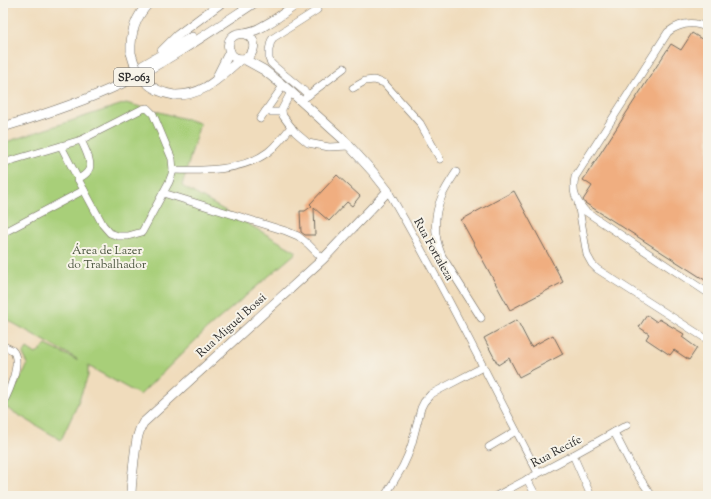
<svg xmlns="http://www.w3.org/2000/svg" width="711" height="499" font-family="'Sorts Mill Goudy',serif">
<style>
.green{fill:#a8cf79;stroke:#6a7d52}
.building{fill:#f0ae80}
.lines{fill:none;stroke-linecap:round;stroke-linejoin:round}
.minor-casing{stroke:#70695e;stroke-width:8}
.major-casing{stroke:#70695e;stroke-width:10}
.minor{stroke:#fff;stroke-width:7}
.major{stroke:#fff;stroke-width:9}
.major-bridge-casing{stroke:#70695e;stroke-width:10;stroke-linecap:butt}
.major-bridge{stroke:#fff;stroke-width:9}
.labels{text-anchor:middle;stroke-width:4;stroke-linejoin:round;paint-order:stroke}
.shield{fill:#f7f3e8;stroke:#686764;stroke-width:1}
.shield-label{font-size:11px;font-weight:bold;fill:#2b2b2b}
.street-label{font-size:12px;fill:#2b2b2b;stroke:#f7f3e8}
.park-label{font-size:12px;fill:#4a543e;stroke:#f7f3e8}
</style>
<rect width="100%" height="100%" fill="#f7f3e8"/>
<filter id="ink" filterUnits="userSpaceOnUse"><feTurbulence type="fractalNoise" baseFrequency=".025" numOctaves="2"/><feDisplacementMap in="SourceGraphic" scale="8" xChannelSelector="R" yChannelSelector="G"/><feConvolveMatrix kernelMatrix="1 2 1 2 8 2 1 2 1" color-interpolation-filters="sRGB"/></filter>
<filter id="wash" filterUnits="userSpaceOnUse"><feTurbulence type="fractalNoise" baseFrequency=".012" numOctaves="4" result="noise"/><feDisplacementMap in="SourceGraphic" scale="16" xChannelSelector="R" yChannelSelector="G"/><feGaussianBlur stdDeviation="0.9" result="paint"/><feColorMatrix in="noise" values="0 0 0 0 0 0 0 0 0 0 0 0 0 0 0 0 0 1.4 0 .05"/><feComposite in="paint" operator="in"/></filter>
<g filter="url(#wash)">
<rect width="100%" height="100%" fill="#f0dcbc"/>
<!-- green -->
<polygon class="green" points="126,103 200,123 182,186 297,252 207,329 140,395 88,366 88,376 75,410 61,440 5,407 28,364 23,354 27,348 36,354 46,345 77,360 77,359 4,318 3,319 3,143"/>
<g id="blocks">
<!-- building -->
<g class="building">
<polygon points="692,33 708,43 708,282 585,203 583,200 592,186 583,180 671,44 681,50"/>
<polygon points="337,175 360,196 352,206 347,202 329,221 314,208 315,235 305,235 301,232 300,211 305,211 312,206 310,204"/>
<polygon points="514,191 563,282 510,310 461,220"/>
<polygon points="647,315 657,322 659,319 684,334 682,337 697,348 689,360 674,350 670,355 646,339 649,334 639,327"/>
<polygon points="517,320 531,347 553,335 563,354 519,377 509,358 498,365 484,338"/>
</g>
</g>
</g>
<g filter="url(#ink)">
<use href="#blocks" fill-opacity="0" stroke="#70695e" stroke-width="1"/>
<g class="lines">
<!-- minor casing -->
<g class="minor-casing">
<g id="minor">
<path d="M 708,28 C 694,21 680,23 668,32 L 575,177 C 572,192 575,199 585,211 L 708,293"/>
<polyline points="353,88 365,81 374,80 384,83 420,123 440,159"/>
<polyline points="291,92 282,109 282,112 283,116 295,132 308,143 329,147 349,146"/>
<polyline points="309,95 274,66 271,63 269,59 269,50 271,41 273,38 317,10"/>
<polyline points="306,97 344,68"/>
<polyline points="265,112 282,112"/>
<polyline points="260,119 283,86"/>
<polyline points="3,163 81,140 142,109 147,108 153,114 172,159 173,170 172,174 169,182 142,232 128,236 118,236 110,233 103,225 78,179 61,146"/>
<path d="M 173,170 C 203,171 243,171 268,152 C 277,145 284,136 291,127"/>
<path d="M 456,172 C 451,180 446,187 442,196 C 433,216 434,237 442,256 L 481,318"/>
<path d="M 78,179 C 81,177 86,175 88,171 C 94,164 84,147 81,140"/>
<path d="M 388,191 C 442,283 489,379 538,473"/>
<polyline points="163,193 286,231 298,236 308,244 323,259"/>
<polyline points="578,203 587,255 592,264 597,269 708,340"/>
<polyline points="3,233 84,190"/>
<path d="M 3,346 C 6,347 10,349 12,350 C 23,360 9,392 3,403"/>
<polyline points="614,432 632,467 652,496"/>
<polyline points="489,447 516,431"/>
<polyline points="573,455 591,496"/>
<polyline points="527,479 536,496"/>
<polyline points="385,496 403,466 408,455 412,443 421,408 424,402 431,394 437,391 483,367"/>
<polyline points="496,496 573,455 627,425"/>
</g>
</g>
<!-- major casing -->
<g class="major-casing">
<g id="major">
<path d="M 243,33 C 244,34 248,35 249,36 C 258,43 253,58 242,59 C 237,59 233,57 231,54 C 227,48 228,41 232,37 C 236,33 240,34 244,33 C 251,32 261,28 267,24 C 278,18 288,10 298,3"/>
<polyline points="162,51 178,35 221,3"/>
<path d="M 131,53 C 130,33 135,17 149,3"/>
<polyline points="137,69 192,37"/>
<polyline points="217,77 230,51"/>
<path d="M 174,95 C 205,96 219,77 241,59"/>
<path d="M 3,127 C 43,115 83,102 121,84 C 168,61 210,32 254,3"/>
<path d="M 131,496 C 131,484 133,472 134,460 C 136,448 136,434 143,423 L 323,259 L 388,191 L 373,172 L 343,139 L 291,92 L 264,70 L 244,59"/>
</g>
</g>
<!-- minor -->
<use href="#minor" class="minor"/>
<!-- major -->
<use href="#major" class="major"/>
<!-- major-bridge casing -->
<g class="major-bridge-casing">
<path id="major-bridge" d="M 131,53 C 137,77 149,91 174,95"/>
</g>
<!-- major-bridge -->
<use href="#major-bridge" class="major-bridge"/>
</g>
</g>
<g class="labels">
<!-- shield labels -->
<rect class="shield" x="114" y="68" width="40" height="18" rx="3"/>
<g class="shield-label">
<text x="134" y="81">SP-063</text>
</g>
<!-- street labels -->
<g class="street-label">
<text transform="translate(434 249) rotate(61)" y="4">Rua Fortaleza</text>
<text transform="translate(231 325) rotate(-42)" y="4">Rua Miguel Bossi</text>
<text transform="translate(556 451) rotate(-28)" y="4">Rua Recife</text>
</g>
<!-- park labels -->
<g class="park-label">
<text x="107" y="254">Área de Lazer<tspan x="107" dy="14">do Trabalhador</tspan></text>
</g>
</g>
<!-- margin -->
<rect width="711" height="499" fill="none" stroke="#f7f3e8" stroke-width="16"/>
</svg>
